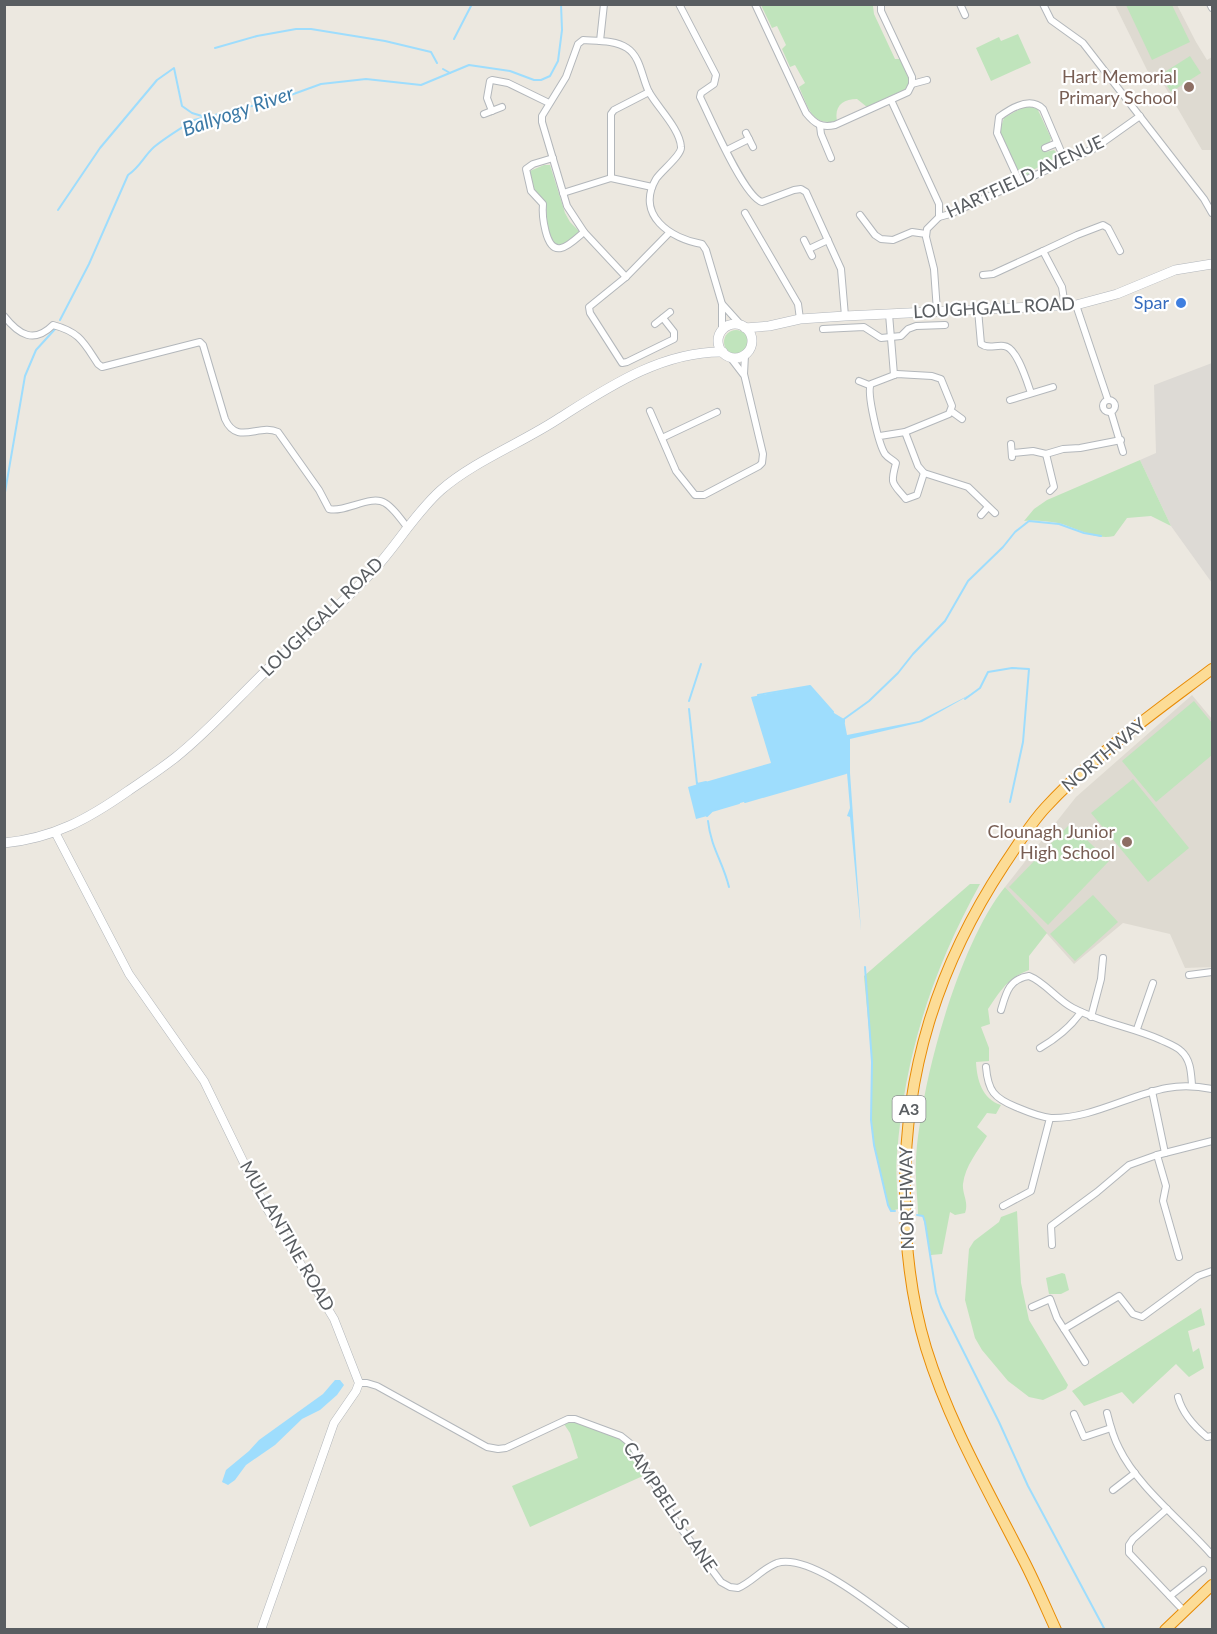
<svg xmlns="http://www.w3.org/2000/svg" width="1217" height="1634" font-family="Lato,sans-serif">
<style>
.industrial{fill:#dddad5}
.education{fill:#dedad1}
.green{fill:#c0e4bc}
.water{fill:#9eddfd}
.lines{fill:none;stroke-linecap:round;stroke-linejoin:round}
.stream{stroke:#9eddfd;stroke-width:2}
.minor-casing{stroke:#b3b7bb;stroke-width:8}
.tertiary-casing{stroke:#b3b7bb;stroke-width:9}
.secondary-casing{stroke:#b2b6bb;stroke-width:10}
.trunk-casing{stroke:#e88b04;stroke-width:12}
.minor{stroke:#fff;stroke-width:6}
.tertiary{stroke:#fff;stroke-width:8}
.secondary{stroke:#fff;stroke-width:9}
.trunk{stroke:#fcdc96;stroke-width:10}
.education-dot{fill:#8d6e63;stroke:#fff;stroke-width:2}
.shop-dot{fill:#3f7fe0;stroke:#fff;stroke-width:2}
.labels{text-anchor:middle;stroke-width:4.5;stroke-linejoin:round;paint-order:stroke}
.shield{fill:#fff;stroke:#8b8e90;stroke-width:1.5}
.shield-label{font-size:16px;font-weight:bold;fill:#595d61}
.education-label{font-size:18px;fill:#785e54;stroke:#fff;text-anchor:end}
.street-label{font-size:18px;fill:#595d61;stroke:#fff}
.shop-label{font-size:18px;fill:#366cbe;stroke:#fff;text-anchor:end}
.water-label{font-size:20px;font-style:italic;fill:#3b79a6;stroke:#fff}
</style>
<rect width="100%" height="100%" fill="#ece8e0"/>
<!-- industrial -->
<polygon class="industrial" points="1212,363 1212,583 1171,526 1140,460 1156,453 1154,385"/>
<!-- education -->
<g class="education">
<polygon points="1115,5 1177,5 1196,42 1207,60 1212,57 1212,150 1202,150 1157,73 1150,76"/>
<polygon points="1192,695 1212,719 1212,967 1185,968 1170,934 1123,923 1074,964 1005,887 1076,797"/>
</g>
<!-- green -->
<g class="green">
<path d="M 869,4 L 873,6 L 874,14 L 895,59 L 901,59 L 909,80 L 908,88 L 867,107 L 857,99 C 843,99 834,106 837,121 C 811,127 808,106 799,87 L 805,83 L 795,65 L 790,67 L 782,49 L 786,45 L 777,26 L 772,28 L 761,5 Z"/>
<polygon points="1126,5 1172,5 1190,42 1152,60"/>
<polygon points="1018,34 1031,63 991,81 976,48 999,37 1001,41"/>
<polygon points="1190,56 1201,73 1171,92 1160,75"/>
<polygon points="1025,106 1037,108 1051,138 1050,142 1044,146 1045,152 1054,150 1058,154 1058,157 1033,170 1034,176 1023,180 1019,178 999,133 1004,118"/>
<polygon points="544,165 550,165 565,213 570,222 579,231 578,234 562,246 555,244 547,229 546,204 534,190 530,171"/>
<circle cx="736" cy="342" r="12"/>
<path d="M 1140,460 L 1171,526 L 1151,516 L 1127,518 L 1114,536 C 1095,541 1076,527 1058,523 C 1046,521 1035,520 1024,521 L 1034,509 L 1047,500 Z"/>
<polygon points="1194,701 1212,723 1212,755 1156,802 1122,761"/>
<polygon points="1133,779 1189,848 1148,882 1091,813"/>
<polygon points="1070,824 1109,861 1048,925 1009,887"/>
<path d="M 970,884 L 980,884 C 932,971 905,1054 897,1154 C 895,1172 898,1191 898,1209 L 891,1211 L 888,1205 L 874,1145 L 871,1120 L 872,1062 L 864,976 Z"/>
<path d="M 1005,887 L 1047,933 L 1029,956 L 1029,970 C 1008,978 1000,991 988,1009 L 990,1024 L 981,1027 L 989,1048 L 989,1061 L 976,1062 C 977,1080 982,1099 1001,1105 L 996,1114 L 987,1113 L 977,1127 L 987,1136 C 978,1151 965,1166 963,1184 C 962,1194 969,1202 965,1213 L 955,1215 L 950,1212 L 942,1254 L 931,1255 L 923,1216 L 918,1215 C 918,1203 916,1190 916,1178 C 915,1160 917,1141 920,1123 C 929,1056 963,939 1005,887 Z"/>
<polygon points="1093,895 1118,922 1075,961 1050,934"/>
<polygon points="1017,1211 1021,1283 1029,1320 1068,1385 1066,1389 1043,1400 1029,1397 1008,1381 982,1350 975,1338 965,1300 969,1249 974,1241 999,1222 1001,1217"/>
<polygon points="1062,1273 1065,1274 1069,1290 1061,1294 1049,1294 1046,1278"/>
<polygon points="1201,1308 1205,1325 1188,1331 1193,1352 1199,1348 1204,1368 1189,1377 1176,1364 1133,1404 1122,1392 1084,1406 1072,1391"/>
<polygon points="570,1421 575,1421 620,1438 630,1447 645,1475 530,1527 512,1486 578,1458 570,1433 564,1424"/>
</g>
<!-- water -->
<g class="water">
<polygon points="810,686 834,713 844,719 847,735 919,721 977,691 922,722 850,739 850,773 861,931 850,817 847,816 850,808 847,773 712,811 707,816 696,819 688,787 771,763 751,697"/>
<polygon points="335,1380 340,1380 344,1385 337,1395 320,1410 302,1419 275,1445 246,1465 235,1480 228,1485 222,1482 226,1470 249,1451 259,1440 323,1394"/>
</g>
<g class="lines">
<!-- stream -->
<g class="stream">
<polyline points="454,39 472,4"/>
<polyline points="215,48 257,36 296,29 311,29 385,41 431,52 437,63"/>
<polyline points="443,69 450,73"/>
<polyline points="58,210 100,148 157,80 174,68 182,106 192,113 202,116"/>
<path d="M 60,320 L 89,264 L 128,175 C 140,167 144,156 154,147 C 166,137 181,128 194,120 L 277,100 L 321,84 L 366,79 L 421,85 L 469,65 L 510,71 L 534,80 L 541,80 L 550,76 L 558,61 L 562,30 L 561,4"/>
<polyline points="4,498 25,376 36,350 56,328"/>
<polyline points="758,695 810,686 833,712"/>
<polyline points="965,699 980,688 988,672 1012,668 1029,669 1023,742 1010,802"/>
<polyline points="689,701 701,664"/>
<polyline points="689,709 697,784 706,782"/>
<polyline points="844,722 844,719 869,701 898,673 913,654 945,621 968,581 1003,547 1015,532 1029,521 1059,524 1084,533 1101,536"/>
<polyline points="745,802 846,773"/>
<polyline points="707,816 712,811 739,803"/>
<path d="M 708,821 C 711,848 723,862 729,887"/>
<polyline points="865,967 872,1062 871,1120 874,1145 888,1205 891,1211 895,1211"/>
<polyline points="917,1215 923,1216 925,1222 936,1293 941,1307 999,1422 1028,1486 1105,1630"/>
</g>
<!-- minor casing -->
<g class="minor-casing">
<g id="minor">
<path d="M 679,4 L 716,75 L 714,84 L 701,93 L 700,97 C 710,117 744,197 762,202 L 794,190 L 801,189 L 806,192 L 841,269 L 845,316"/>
<path d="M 755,4 L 806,113 C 815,124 821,128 835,125 L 908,92 L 912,84 L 912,77 L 881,11 L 881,4"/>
<polyline points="960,4 965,15"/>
<polyline points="1043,4 1051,20 1083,43 1204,199 1212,213"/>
<polyline points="1210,4 1212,8"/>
<polyline points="600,41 604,4"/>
<polyline points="912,84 927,80"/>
<polyline points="891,100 939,204 939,217 927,229 926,237 934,269 937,311"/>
<polyline points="492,111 487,98 490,81 492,80 508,83 549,103"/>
<polyline points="484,114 502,107"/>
<polyline points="820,126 821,134 831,158"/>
<polyline points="746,133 753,147"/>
<polyline points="1045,148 1057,143"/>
<polyline points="727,150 749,139"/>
<path d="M 553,158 L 533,164 L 526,169 L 531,191 L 543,204 C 542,214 545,252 561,248 C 568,247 578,237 584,232"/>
<polyline points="611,178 611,114 614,110 649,92"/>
<path d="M 1020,183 L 997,133 L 999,117 C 1011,108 1030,96 1043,109 L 1060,149"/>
<polyline points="563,193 611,178 652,187"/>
<polyline points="745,213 798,304 800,319"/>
<polyline points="860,215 875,235 881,239 893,240 912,232 926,234"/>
<polyline points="939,217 950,214 1095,148 1140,116"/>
<polyline points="804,240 812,256"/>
<polyline points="809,249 828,240"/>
<polyline points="983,275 993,274 1043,251"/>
<path d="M 626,277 L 584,232 L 567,206 L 542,122 L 542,116 L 566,77 L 578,44 L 583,40 C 597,41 615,40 627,48 C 641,57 642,79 649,92 C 658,108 680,129 681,147 C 682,155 661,171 656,179 C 635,215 671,239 702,244 L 706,250 L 722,304 L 722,331"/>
<polyline points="723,305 741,325"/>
<polyline points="1076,305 1108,400"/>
<polyline points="1065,306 1062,287 1043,251 1077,235 1103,225 1108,228 1120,251"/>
<path d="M 978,310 L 981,344 C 988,349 995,345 1004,346 C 1017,347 1027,382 1031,393"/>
<polyline points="889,314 894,375"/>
<path d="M 4,316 C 19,335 34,344 53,325 C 80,332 84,343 98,364 L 102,367 L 200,342 L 203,345 L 225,419 C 237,446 259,423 278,432 L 319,490 L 329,509 C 345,513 371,494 385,503 C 394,508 401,520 408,528"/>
<polyline points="663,318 674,332 674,339 627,362 622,363 590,313 589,307 626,277 669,233"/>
<polyline points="655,324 670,312"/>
<polyline points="823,329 864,327 881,338 901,336 908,329 916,326 945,325"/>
<polyline points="730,357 743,374"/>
<polyline points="859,381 869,385"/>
<circle cx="1109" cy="406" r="6"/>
<polyline points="1010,400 1053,387"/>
<polyline points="650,411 676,471 695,495 704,495 759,466 762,463 763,454 744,374 745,355"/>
<polyline points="951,411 962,419"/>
<polyline points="1111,412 1123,452"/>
<polyline points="905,432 918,466 924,473 968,487 995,513"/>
<path d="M 880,436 L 905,432 L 949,414 L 952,406 L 941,379 L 932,376 L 897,374 L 871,384 C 866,392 879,445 885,454 C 888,458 893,460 896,463 C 890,485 892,482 906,499 L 917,495 L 924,473"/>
<polyline points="662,438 717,412"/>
<polyline points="1011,444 1012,457"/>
<polyline points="1013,453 1033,451 1046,454 1063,449 1080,448 1121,440"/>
<polyline points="1046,454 1054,487 1050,491"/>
<polyline points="981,515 988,507"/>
<polyline points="1189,975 1212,972"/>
<path d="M 1001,1010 C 1006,993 1009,979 1029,976 C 1045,982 1057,1000 1073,1008 C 1101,1023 1132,1027 1161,1040 C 1167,1043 1176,1046 1181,1051 C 1191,1060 1191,1073 1192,1085"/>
<polyline points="1091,1017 1101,979 1103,958"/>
<polyline points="1137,1029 1153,983"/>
<path d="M 1040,1048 C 1057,1038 1070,1028 1081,1012"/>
<path d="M 986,1067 C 988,1091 994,1098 1016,1107 C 1028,1112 1039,1117 1051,1118 C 1091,1119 1129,1095 1167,1088 C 1183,1085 1197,1086 1212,1089"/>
<polyline points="1152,1091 1165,1153"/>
<polyline points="1157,1155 1166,1186 1163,1201 1179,1257"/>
<polyline points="1003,1206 1031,1191 1050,1118"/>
<polyline points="1052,1245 1051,1226 1097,1192 1129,1165 1157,1155 1212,1141"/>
<polyline points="1032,1307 1050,1299 1057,1318 1085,1362"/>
<polyline points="1064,1329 1119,1296 1133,1314 1142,1317 1198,1276 1212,1271"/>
<path d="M 359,1383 L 367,1383 L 377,1386 L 487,1447 L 498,1449 L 506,1448 L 568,1419 L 575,1419 L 621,1436 L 631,1444 L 677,1523 L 721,1582 L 730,1587 L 738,1588 C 752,1582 763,1568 777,1563 C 811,1553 878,1610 906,1630"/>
<path d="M 1178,1397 C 1182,1412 1195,1427 1207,1437 L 1212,1436"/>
<path d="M 1107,1413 C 1110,1425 1113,1437 1119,1448 C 1137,1486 1183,1522 1211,1554"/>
<polyline points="1074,1414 1084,1437 1111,1428"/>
<polyline points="1113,1490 1135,1473"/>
<polyline points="1167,1509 1133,1539 1129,1545 1129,1553 1184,1611"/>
<polyline points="1170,1596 1203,1570"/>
</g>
</g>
<!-- tertiary casing -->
<g class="tertiary-casing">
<polyline id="tertiary" points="55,832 129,974 204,1081 263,1202 334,1319 359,1383 356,1391 334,1423 261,1630"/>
</g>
<!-- secondary casing -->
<g class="secondary-casing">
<g id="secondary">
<circle cx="735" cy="341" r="17"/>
<polyline points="745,328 769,326 800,319 845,316 1076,305 1117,294 1175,270 1212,264"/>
<path d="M 4,843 C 54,838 88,819 128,791 C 144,780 161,769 176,757 C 210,730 240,695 271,666 C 304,635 341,606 371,573 C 396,547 414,514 441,490 C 474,461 524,442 561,417 C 610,386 663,351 723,352"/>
</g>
</g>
<!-- trunk casing -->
<g class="trunk-casing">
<g id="trunk">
<path d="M 1056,1630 C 1045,1606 1035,1582 1023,1559 C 988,1490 949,1423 926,1348 C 911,1298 905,1246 905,1194 C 904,1073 937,967 1004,865 C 1017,846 1030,824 1046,807 C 1095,754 1155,712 1212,669"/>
<polyline points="1165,1630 1212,1585"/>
</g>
</g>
<!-- minor -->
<use href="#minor" class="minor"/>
<!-- tertiary -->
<use href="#tertiary" class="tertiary"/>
<!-- secondary -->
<use href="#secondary" class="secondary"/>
<!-- trunk -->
<use href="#trunk" class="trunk"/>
</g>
<!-- markers -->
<g class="education-dot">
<circle cx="1189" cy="87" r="6"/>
<circle cx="1127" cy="842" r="6"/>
</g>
<circle class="shop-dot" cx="1181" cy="303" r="6"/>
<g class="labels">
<!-- shield labels -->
<rect class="shield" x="892.5" y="1096" width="33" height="26" rx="4.5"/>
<g class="shield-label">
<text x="909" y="1115">A3</text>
</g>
<!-- education labels -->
<g class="education-label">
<text x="1177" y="83">Hart Memorial<tspan x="1177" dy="21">Primary School</tspan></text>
<text x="1115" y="838">Clounagh Junior<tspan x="1115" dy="21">High School</tspan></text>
</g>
<!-- street labels -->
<g class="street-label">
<text transform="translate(1025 177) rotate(-25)" y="6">HARTFIELD AVENUE</text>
<text transform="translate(994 308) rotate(-3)" y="6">LOUGHGALL ROAD</text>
<text transform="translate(322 617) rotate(-44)" y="6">LOUGHGALL ROAD</text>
<text transform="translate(1104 755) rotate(-40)" y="6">NORTHWAY</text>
<text transform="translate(907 1198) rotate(-91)" y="6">NORTHWAY</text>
<text transform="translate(287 1236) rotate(60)" y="6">MULLANTINE ROAD</text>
<text transform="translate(670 1507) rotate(56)" y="6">CAMPBELLS LANE</text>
</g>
<!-- shop labels -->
<g class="shop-label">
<text x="1169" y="309">Spar</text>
</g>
<!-- water labels -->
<g class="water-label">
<text transform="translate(238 111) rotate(-19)" y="7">Ballyogy River</text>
</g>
</g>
<!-- border -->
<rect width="1217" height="1634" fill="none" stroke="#595d61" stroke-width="12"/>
</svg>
